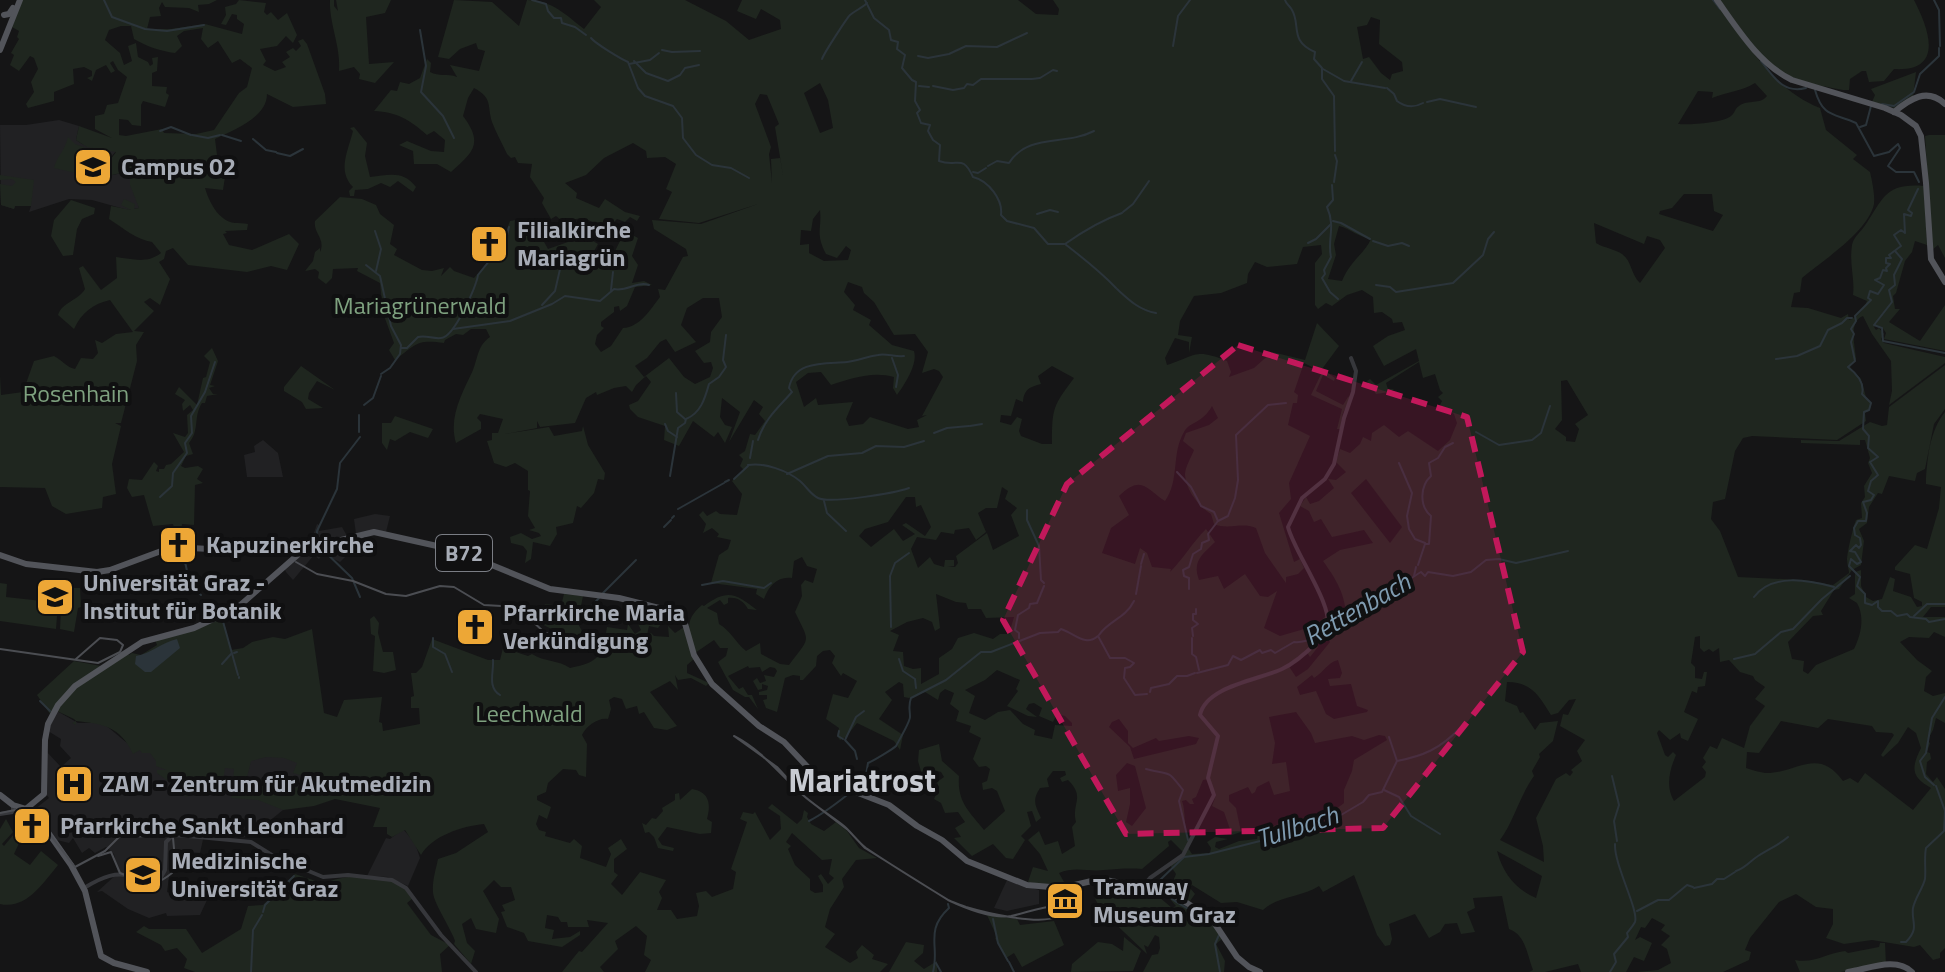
<svg xmlns="http://www.w3.org/2000/svg" width="1945" height="972" font-family="'Titillium Web',sans-serif">
<style>
.built{fill:#212123}
.green{fill:#1f261f;fill-rule:evenodd}
.water{fill:#2b343a}
.lines{fill:none;stroke-linecap:round;stroke-linejoin:round}
.stream{stroke:#2b343a;stroke-width:2}
.minor{stroke:#36373b;stroke-width:4}
.major{stroke:#52545a;stroke-width:6}
.tram{stroke:#4b4d52;stroke-width:2}
.marked{fill:#c2185b;fill-opacity:0.2;stroke:#c2185b;stroke-width:6;stroke-dasharray:16 10;stroke-linejoin:round}
.labels{text-anchor:middle;stroke-width:8;stroke-linejoin:round;paint-order:stroke}
.shield{fill:#101011;stroke:#7a7d84;stroke-width:2}
.shield-label{font-size:22px;font-weight:bold;fill:#a7acb6}
.poi-label{font-size:24px;font-weight:bold;fill:#a7acb6;stroke:#101011;text-anchor:start}
.park-label{font-size:24px;fill:#7ea17f;stroke:#101011}
.water-label{font-size:26px;font-style:italic;fill:#7f9bb0;stroke:#101011}
.district-label{font-size:32px;font-weight:bold;fill:#c8cbd2;stroke:#101011}
</style>
<rect width="100%" height="100%" fill="#151516"/>
<!-- built -->
<g class="built">
<polygon points="59,120 79,126 76,140 82,144 116,151 106,163 103,177 131,171 139,208 128,210 92,200 69,199 29,212 31,206 15,206 14,209 1,205 0,125 26,125"/>
<polygon points="263,440 278,453 283,477 247,477 244,455 255,452 254,446"/>
<polygon points="375,514 390,516 386,532 349,540 346,556 340,562 323,554 319,559 314,555 293,580 286,572 284,568 293,559 290,553 283,553 283,547 292,547 293,539 300,539 301,543 304,543 304,539 311,541 317,524 319,525 319,531 342,527 347,536 356,534 354,519"/>
<polygon points="57,711 78,723 103,723 127,743 209,728 256,727 354,742 299,804 283,810 251,836 240,838 204,835 200,853 188,852 188,872 170,870 167,892 180,896 180,898 207,900 200,915 167,916 166,913 149,918 128,909 102,891 97,892 118,873 114,854 106,847 95,853 89,848 82,853 73,838 69,843 57,840 35,809 49,798 46,794 46,751 61,767 71,758 60,746 61,739 48,731"/>
<polygon points="403,829 415,843 420,858 408,886 388,877 367,876 386,838 390,839"/>
<polygon points="1007,880 1039,890 1039,904 1007,911 994,908"/>
</g>
<!-- green -->
<g class="green">
<path d="M 22,0 L 217,0 L 209,4 L 198,5 L 199,12 L 189,8 L 165,7 L 162,2 L 159,8 L 161,16 L 150,17 L 147,29 L 171,29 L 205,24 L 242,34 L 244,24 L 237,19 L 237,15 L 232,14 L 226,25 L 221,24 L 226,15 L 225,7 L 236,4 L 239,0 L 266,3 L 264,12 L 267,15 L 271,12 L 278,20 L 287,13 L 297,35 L 293,43 L 286,36 L 277,46 L 260,49 L 266,61 L 263,65 L 275,71 L 286,67 L 282,62 L 290,57 L 286,52 L 293,48 L 296,51 L 301,46 L 298,41 L 303,39 L 307,44 L 325,94 L 326,104 L 293,107 L 267,94 C 267,118 233,130 215,139 L 218,163 L 225,177 L 223,190 L 205,188 C 209,201 218,221 235,223 C 239,223 243,223 248,224 L 247,230 L 225,231 L 227,233 L 223,234 L 229,245 L 252,250 L 289,234 L 299,244 L 287,270 L 271,266 L 247,272 L 188,265 L 173,248 L 166,251 L 164,259 L 159,262 L 170,279 L 160,305 L 150,298 L 144,302 L 154,311 L 134,331 L 144,332 L 136,345 L 137,361 L 121,423 L 115,423 L 121,426 L 112,464 L 116,494 L 103,497 L 102,508 L 66,514 L 52,506 L 45,488 L 0,487 L 0,376 L 1,395 L 23,392 L 34,361 L 54,356 C 62,360 66,367 75,369 L 81,358 L 93,359 L 98,353 L 95,340 L 102,343 L 116,334 L 133,332 L 110,300 C 93,304 82,312 74,329 L 58,315 C 62,302 78,301 85,289 L 79,268 L 83,266 L 101,290 L 117,278 L 116,257 C 133,259 147,264 161,253 L 152,242 C 137,240 123,228 109,219 L 111,206 L 131,210 L 121,205 L 124,199 L 135,204 L 134,209 L 139,208 L 130,185 L 130,171 L 103,177 L 99,175 L 116,152 L 87,147 L 76,140 L 79,126 L 112,138 L 95,129 L 95,116 L 104,114 L 107,105 L 118,103 L 127,77 L 118,70 L 113,61 L 110,63 L 115,71 L 111,73 L 106,65 L 96,70 L 92,81 L 87,78 L 92,76 L 92,71 L 84,67 L 73,69 L 74,84 L 54,92 L 54,101 L 28,108 L 26,104 L 34,92 L 31,82 L 38,69 L 34,58 L 30,56 L 19,71 L 10,65 L 14,55 L 11,53 L 19,39 L 17,37 L 19,31 L 12,27 ZM 121,26 L 131,26 L 134,39 C 148,47 160,51 175,53 L 182,46 L 177,36 L 184,31 L 203,28 L 201,39 L 208,48 L 218,41 L 232,63 L 240,59 L 252,68 L 247,87 L 239,93 L 214,130 L 196,134 L 164,133 L 162,129 L 126,136 L 119,135 L 119,119 L 128,120 L 132,125 L 141,126 L 141,105 L 143,101 L 165,107 L 169,95 L 166,93 L 167,87 L 152,86 L 152,73 L 157,71 L 158,57 L 152,58 L 153,64 L 150,66 L 148,62 L 138,57 L 136,43 L 128,46 L 132,61 L 124,65 L 120,53 L 105,40 L 109,30 Z"/>
<path d="M 330,0 L 334,0 L 334,6 L 338,11 L 336,0 L 391,0 L 385,13 L 366,17 L 369,64 L 394,62 L 375,83 L 359,79 L 360,74 L 354,67 L 339,71 C 341,46 329,24 330,0 Z"/>
<path d="M 454,0 L 492,2 L 519,26 L 527,0 C 552,0 566,15 584,29 L 601,7 L 594,0 L 685,0 L 726,21 L 749,40 L 781,29 L 780,20 L 761,9 L 756,19 L 737,11 L 742,0 L 1018,0 L 1036,14 L 1058,15 L 1059,9 L 1053,0 L 1716,0 C 1747,42 1770,88 1820,108 L 1826,130 L 1857,155 L 1853,159 L 1870,172 C 1872,181 1875,194 1874,204 C 1868,232 1822,261 1802,278 L 1800,292 L 1794,293 L 1791,307 L 1808,308 L 1841,318 L 1848,314 L 1849,320 C 1857,318 1864,309 1867,301 L 1853,295 C 1855,278 1849,264 1852,245 C 1854,236 1861,232 1866,224 C 1884,197 1886,183 1924,186 L 1927,245 L 1915,241 L 1912,252 L 1905,261 L 1896,293 L 1893,296 L 1895,309 L 1900,309 L 1889,322 L 1920,341 L 1945,305 L 1945,351 L 1884,339 L 1886,333 L 1882,327 L 1876,325 L 1874,327 L 1876,330 L 1879,328 L 1884,334 L 1881,339 L 1884,343 L 1945,357 L 1945,363 L 1889,405 L 1892,391 L 1891,361 L 1872,334 L 1863,316 C 1848,322 1855,345 1856,359 L 1850,367 L 1861,379 L 1866,397 L 1871,403 L 1870,410 L 1865,413 L 1866,421 L 1837,440 L 1752,436 L 1743,438 L 1735,451 L 1725,499 L 1713,502 L 1711,519 L 1720,531 L 1738,577 L 1805,580 L 1833,585 L 1849,573 C 1849,569 1847,565 1847,560 C 1847,553 1853,527 1856,520 L 1862,518 L 1861,503 L 1865,497 L 1864,486 L 1872,473 L 1868,463 L 1870,458 L 1865,440 L 1860,440 L 1860,445 L 1801,443 L 1801,440 L 1839,441 L 1870,422 L 1882,426 L 1887,425 L 1889,407 L 1945,365 L 1945,409 L 1934,424 L 1925,469 L 1917,473 L 1915,481 L 1889,476 L 1882,494 L 1878,493 L 1869,507 L 1867,523 L 1859,529 L 1864,541 L 1861,565 L 1852,570 L 1839,589 L 1834,590 L 1821,611 L 1823,615 L 1813,616 L 1788,642 L 1792,659 L 1804,661 L 1803,671 L 1808,674 L 1816,665 L 1854,649 C 1861,635 1865,617 1857,603 L 1849,598 L 1855,594 L 1855,572 L 1861,570 L 1861,586 L 1866,597 L 1873,601 L 1882,599 L 1890,577 L 1895,579 L 1893,591 L 1911,597 L 1917,607 L 1922,606 L 1922,602 L 1914,598 L 1910,574 L 1895,570 L 1895,567 L 1915,545 L 1927,549 L 1939,508 L 1941,487 L 1926,484 L 1926,478 C 1928,454 1930,431 1945,412 L 1945,607 L 1931,607 L 1923,617 L 1945,617 L 1945,637 L 1934,632 L 1929,638 L 1909,637 L 1900,642 L 1917,660 L 1932,671 L 1926,677 L 1924,691 L 1933,696 L 1945,693 L 1945,723 L 1936,718 L 1933,730 L 1927,741 L 1930,743 L 1927,752 L 1930,753 L 1931,759 L 1927,762 L 1926,774 L 1933,782 L 1937,777 L 1945,789 L 1945,948 L 1940,953 L 1940,958 L 1933,960 L 1920,945 L 1914,947 L 1872,940 L 1844,944 L 1826,938 L 1833,924 L 1833,909 L 1816,907 L 1796,894 L 1779,902 L 1750,938 L 1745,950 L 1751,952 L 1749,960 L 1723,972 L 1637,972 L 1658,970 L 1671,963 L 1667,949 L 1661,945 L 1670,936 L 1661,930 L 1665,925 L 1652,918 L 1645,928 L 1641,927 L 1635,940 L 1640,937 L 1652,943 L 1644,961 L 1634,957 L 1626,972 L 1581,972 L 1578,964 L 1545,972 L 1529,972 L 1533,970 C 1527,955 1526,935 1509,929 L 1502,896 L 1473,898 L 1475,908 L 1467,912 L 1475,932 L 1461,934 L 1457,923 L 1445,924 L 1440,932 L 1429,938 L 1415,914 L 1389,924 L 1392,939 L 1390,945 L 1385,946 L 1377,935 L 1354,875 L 1323,892 L 1319,886 C 1302,897 1278,896 1263,910 L 1237,902 L 1221,903 L 1192,885 L 1190,888 L 1195,894 L 1190,901 L 1193,906 L 1175,893 L 1171,886 L 1176,874 L 1170,865 L 1188,848 L 1192,854 L 1210,853 L 1211,848 L 1207,842 L 1215,837 L 1228,839 L 1216,842 L 1215,847 L 1219,849 L 1239,841 L 1257,839 L 1258,833 L 1294,817 L 1296,821 C 1312,812 1331,815 1344,803 L 1344,790 L 1352,771 L 1354,760 L 1387,740 L 1385,736 L 1379,735 L 1364,740 L 1352,736 L 1315,743 L 1311,733 L 1296,712 L 1269,717 L 1275,743 L 1272,764 L 1286,762 L 1290,791 L 1274,795 L 1269,781 L 1257,787 L 1255,792 L 1252,794 L 1248,787 L 1229,795 L 1229,801 L 1236,808 L 1241,832 L 1232,835 L 1224,812 L 1212,806 L 1216,795 C 1214,788 1210,785 1209,779 L 1203,780 L 1196,797 L 1192,799 L 1194,804 L 1190,804 L 1186,800 L 1182,801 C 1186,811 1183,826 1189,840 L 1183,852 L 1171,840 L 1168,842 L 1169,846 L 1142,869 C 1129,868 1117,869 1104,870 C 1088,872 1075,866 1059,873 L 1064,882 L 1058,887 L 1028,882 L 1033,867 L 1048,871 L 1040,854 L 1028,840 L 1039,831 L 1045,845 L 1058,841 L 1062,854 L 1075,846 L 1072,827 L 1076,822 C 1071,802 1086,798 1068,780 L 1062,782 L 1060,778 L 1066,775 L 1065,771 L 1053,771 L 1047,779 L 1049,787 L 1040,788 C 1032,800 1035,805 1041,818 L 1036,822 L 1032,811 L 1027,812 L 1031,826 L 1021,836 L 1025,840 L 1013,859 L 1006,858 L 993,844 L 972,856 L 954,838 L 961,837 L 955,828 L 965,822 L 958,812 L 945,813 L 941,803 L 934,799 L 939,788 L 937,782 L 944,777 L 941,772 L 930,769 L 924,782 L 918,761 L 919,750 L 939,744 L 942,761 L 959,776 C 957,802 969,811 984,830 L 1005,811 L 997,791 L 992,788 L 983,790 L 982,783 L 987,781 L 990,769 L 986,766 L 979,767 L 973,759 L 981,738 L 969,732 L 971,726 L 956,721 L 959,711 L 950,704 L 954,693 L 945,689 L 940,693 L 938,700 L 925,692 L 909,698 L 904,697 L 903,684 L 899,682 L 885,692 L 892,700 L 879,719 L 903,735 L 900,750 L 894,741 L 857,723 L 846,737 L 840,740 L 837,736 L 839,728 L 826,719 L 833,694 L 848,698 L 857,681 L 843,673 L 841,676 L 832,663 L 835,656 L 830,650 L 823,651 L 817,656 L 816,666 L 803,680 L 800,680 L 800,676 L 793,675 L 785,678 L 777,712 L 766,708 L 763,700 L 767,699 L 767,695 L 759,695 L 759,692 L 767,690 L 768,686 L 762,684 L 762,689 L 758,690 L 753,681 L 757,678 L 760,683 L 766,681 L 764,675 L 774,677 L 777,671 L 775,668 L 770,667 L 762,672 L 760,667 L 749,668 L 748,666 L 728,676 L 739,689 L 743,687 L 748,695 L 752,695 L 758,709 L 749,697 L 745,697 L 733,690 L 718,662 L 726,656 L 728,648 L 720,648 L 714,640 L 695,653 C 689,631 683,621 702,605 L 704,606 C 728,588 736,594 757,610 L 748,609 C 743,601 738,597 728,598 L 728,603 L 724,605 L 720,600 L 707,608 L 717,613 L 719,624 C 731,631 735,642 746,651 L 760,643 L 761,654 L 780,664 L 789,665 C 811,636 810,643 795,612 L 802,596 L 801,585 L 805,580 L 813,583 L 817,569 L 807,566 L 802,557 L 794,561 L 792,578 C 778,576 769,585 764,599 L 756,594 L 757,589 L 711,583 L 719,555 L 728,549 L 731,540 L 717,537 L 719,534 L 712,528 L 703,533 L 706,524 L 699,515 L 703,511 L 707,516 L 716,511 L 720,514 L 737,515 L 742,494 L 732,481 L 744,470 L 740,466 L 743,459 L 739,455 L 745,451 L 750,434 L 755,435 L 765,421 L 759,414 L 763,407 L 754,400 L 729,442 L 740,412 L 722,398 L 720,417 L 725,425 L 732,427 L 725,443 L 718,432 L 714,437 L 693,421 L 679,446 L 664,440 L 665,426 L 638,417 L 630,409 L 629,405 L 638,401 L 651,382 L 646,376 L 636,385 L 632,392 L 626,386 L 614,388 L 597,395 L 596,392 L 586,398 L 575,423 L 540,427 L 537,421 L 537,428 L 505,434 L 549,427 L 554,436 L 582,431 L 583,426 L 588,445 L 605,473 L 604,480 L 598,479 L 594,493 L 581,508 L 577,506 L 573,523 L 556,527 L 557,534 L 550,546 L 533,542 L 531,559 L 525,563 L 527,551 L 523,546 L 511,543 L 510,537 L 521,533 L 532,539 L 541,536 L 539,533 L 529,530 L 535,528 L 528,516 L 530,491 L 528,490 L 528,471 L 515,463 L 506,467 L 494,463 L 487,441 L 492,440 L 492,433 L 498,433 L 503,419 L 480,414 L 477,418 L 481,422 L 481,429 L 456,443 C 448,417 463,392 473,370 C 478,357 478,345 490,337 L 486,329 L 471,329 L 463,335 L 456,334 L 445,340 L 444,343 C 417,339 416,344 395,360 L 389,350 L 394,343 L 383,313 L 380,283 L 357,271 L 358,268 L 333,269 L 332,278 L 326,284 L 318,278 L 319,272 L 315,269 L 305,271 L 313,261 L 315,252 L 320,248 L 320,252 C 326,239 313,233 315,221 L 340,197 L 362,199 L 376,205 L 380,214 L 394,225 L 390,244 L 397,249 L 394,255 L 422,270 L 432,271 L 444,268 L 441,276 L 450,267 L 454,271 L 474,278 L 489,260 L 487,250 L 502,242 L 510,221 L 527,218 L 546,223 L 548,230 L 543,240 L 548,249 L 585,236 L 598,244 L 591,257 L 604,259 L 612,257 L 625,231 L 638,238 L 632,256 L 638,265 L 632,283 L 644,281 L 652,285 L 635,287 L 627,306 L 620,311 L 619,306 L 614,307 L 614,312 L 601,322 L 601,326 L 604,328 L 597,335 L 595,344 L 601,352 L 611,346 L 623,328 C 640,327 650,310 660,297 L 658,289 L 665,290 L 683,257 L 688,256 L 686,249 L 654,229 L 652,220 L 701,224 L 758,204 L 699,223 L 659,219 L 672,192 L 666,189 L 676,164 L 665,157 L 647,158 L 646,151 L 633,143 L 604,158 L 586,175 L 565,183 L 577,193 L 576,198 L 599,208 L 605,199 L 625,212 L 640,216 L 637,221 L 630,217 L 625,222 L 617,219 L 608,228 L 583,218 L 562,221 L 556,216 L 551,219 L 542,203 L 544,198 L 530,177 L 532,164 L 518,163 L 515,157 L 511,158 L 507,154 C 502,143 496,133 492,122 C 487,105 493,98 474,88 L 468,98 L 463,116 C 484,144 473,152 451,172 L 437,164 L 414,164 L 413,151 L 399,145 L 407,141 L 431,151 L 444,152 L 445,140 L 434,131 L 427,135 C 410,120 397,112 374,111 L 391,90 L 397,91 L 400,82 L 409,84 L 420,78 L 427,59 L 431,63 L 430,72 C 439,77 447,73 457,77 L 450,65 L 479,71 L 485,51 L 478,49 L 476,43 L 460,49 L 449,59 L 438,57 ZM 1371,17 L 1380,20 L 1379,44 L 1402,62 L 1403,71 L 1392,74 L 1390,80 L 1381,73 L 1369,57 L 1363,59 L 1357,27 L 1367,25 ZM 820,83 L 828,100 L 833,128 L 820,133 L 804,93 ZM 1755,83 L 1767,96 C 1760,105 1748,99 1739,106 C 1735,108 1735,113 1731,116 C 1723,123 1689,125 1678,124 L 1698,91 L 1713,92 L 1712,98 C 1727,92 1742,91 1755,83 ZM 760,94 L 767,95 L 779,124 L 775,127 L 783,175 L 780,158 L 771,159 L 772,183 L 769,154 L 771,147 L 755,104 ZM 1684,194 L 1712,194 L 1714,211 L 1723,215 L 1713,231 L 1659,214 L 1660,211 L 1672,208 ZM 820,210 C 822,230 815,233 826,254 L 837,258 L 846,246 L 851,250 L 848,260 L 824,261 L 809,253 L 809,244 L 800,245 L 801,230 L 811,231 L 813,219 ZM 1594,223 L 1644,244 L 1647,236 L 1660,240 L 1665,248 L 1640,283 C 1631,275 1632,261 1622,254 C 1615,249 1604,248 1596,243 ZM 1339,226 C 1351,229 1358,237 1371,239 C 1365,253 1350,261 1342,281 L 1328,279 L 1336,255 L 1334,244 ZM 1321,245 L 1322,254 L 1315,263 L 1315,305 L 1318,309 L 1326,303 L 1332,306 L 1347,295 L 1362,290 L 1373,297 L 1374,313 L 1382,312 L 1392,319 L 1393,323 L 1402,322 L 1405,330 L 1388,336 L 1373,346 L 1384,366 L 1416,349 L 1419,361 L 1376,385 L 1370,379 L 1367,381 L 1376,394 L 1390,392 L 1394,389 L 1388,389 L 1386,383 L 1419,362 L 1423,378 L 1435,374 L 1440,390 L 1443,393 L 1438,397 L 1442,401 L 1440,405 L 1454,414 L 1457,423 L 1450,440 L 1438,451 L 1408,431 L 1399,437 L 1384,425 L 1372,433 L 1371,441 L 1363,437 L 1360,444 L 1350,453 L 1340,449 L 1336,462 L 1346,472 L 1336,480 L 1328,479 L 1334,488 L 1319,501 L 1310,504 L 1306,497 L 1300,506 L 1309,511 L 1314,522 L 1321,519 L 1332,537 L 1364,530 L 1373,543 L 1340,550 L 1323,561 C 1336,579 1346,595 1346,618 L 1325,617 L 1319,622 L 1324,632 L 1328,632 L 1325,635 L 1330,642 L 1308,669 L 1296,677 L 1288,665 L 1306,651 L 1310,657 L 1318,647 L 1316,641 L 1323,634 L 1318,625 L 1280,636 L 1264,628 L 1277,591 L 1268,597 L 1260,596 L 1245,574 L 1224,589 L 1218,576 L 1199,580 C 1192,561 1202,555 1215,542 L 1206,529 C 1192,543 1184,558 1170,572 L 1171,569 L 1152,567 L 1147,553 L 1140,548 L 1135,564 L 1102,553 L 1111,528 L 1129,515 L 1119,496 C 1142,474 1146,489 1165,501 C 1180,480 1171,454 1184,432 C 1190,421 1202,424 1212,406 L 1218,418 L 1209,425 L 1186,433 L 1183,441 L 1194,450 C 1191,458 1185,467 1185,475 C 1186,490 1199,507 1211,514 L 1214,524 C 1228,530 1242,522 1256,528 L 1265,553 L 1286,583 L 1286,577 L 1298,574 L 1304,568 L 1300,559 L 1294,562 L 1279,513 L 1291,499 L 1289,483 L 1310,436 L 1288,425 L 1293,403 L 1297,403 L 1298,395 L 1294,392 L 1304,363 L 1322,372 L 1311,395 L 1342,409 L 1337,429 L 1340,429 L 1343,413 L 1353,395 L 1348,397 L 1343,405 L 1316,391 L 1323,375 L 1334,381 L 1335,378 L 1322,369 L 1339,346 L 1317,323 L 1305,360 L 1272,352 L 1254,368 L 1229,377 L 1231,372 L 1227,361 C 1195,348 1197,355 1167,365 L 1165,358 L 1175,338 L 1189,342 L 1189,353 L 1192,337 L 1178,335 L 1180,321 L 1194,296 L 1221,293 L 1247,283 L 1248,274 L 1255,262 L 1267,267 L 1297,264 L 1303,247 ZM 848,282 L 862,287 L 864,293 L 874,302 L 894,335 L 915,334 L 928,352 L 922,373 L 934,369 L 939,371 L 943,377 L 922,416 L 927,415 L 917,420 L 919,427 L 908,429 L 870,417 L 863,424 L 849,426 L 846,419 L 853,402 L 818,405 L 816,398 L 804,407 L 796,382 L 808,373 L 821,372 L 831,385 C 852,378 873,371 894,377 L 893,388 L 897,395 C 905,384 918,364 914,351 L 892,345 L 869,325 L 871,320 L 853,310 L 855,305 L 844,292 ZM 703,298 L 719,298 L 722,317 L 711,332 L 710,342 L 695,351 L 704,363 L 711,362 L 713,368 L 710,377 L 695,384 L 684,377 L 669,358 L 644,377 L 635,366 L 647,358 L 660,342 L 666,339 L 675,352 L 696,342 L 681,325 L 687,308 ZM 1052,366 L 1074,378 C 1053,406 1052,408 1052,444 L 1042,444 L 1021,436 L 1019,431 L 1022,419 L 1017,417 L 1011,425 L 1000,422 L 1001,415 L 1011,416 L 1016,399 L 1023,402 C 1024,389 1030,387 1041,384 L 1038,376 ZM 1567,380 L 1588,415 L 1575,424 L 1579,429 L 1575,442 L 1566,441 L 1566,437 L 1555,429 L 1562,420 L 1561,381 ZM 1366,479 L 1402,527 L 1390,543 L 1351,493 ZM 1002,487 L 1008,491 L 1005,499 L 1017,508 L 1011,515 L 1019,536 L 993,550 L 987,533 L 956,556 L 958,563 L 955,567 L 947,566 L 954,566 L 954,560 L 945,560 L 944,567 L 934,564 L 930,557 L 918,568 L 911,549 L 917,537 L 936,540 L 941,532 L 954,534 L 955,530 L 969,528 L 976,540 L 986,532 L 978,513 L 986,508 L 997,508 ZM 906,497 L 915,497 L 916,507 L 921,505 L 931,527 L 925,536 L 906,523 L 902,525 L 915,534 L 903,541 L 894,529 L 871,547 L 859,536 L 865,529 L 888,522 ZM 936,594 L 956,602 L 966,603 L 968,609 L 981,609 L 986,618 L 1014,617 L 1009,634 L 1000,634 L 993,639 L 974,633 L 958,638 L 952,649 L 939,658 L 939,674 L 921,684 L 921,668 L 913,669 L 904,666 L 903,652 L 893,651 L 899,635 L 890,631 L 907,622 L 923,618 L 932,622 L 935,631 L 940,628 ZM 1700,636 L 1700,648 L 1704,652 L 1709,649 L 1713,652 L 1719,648 L 1720,662 L 1729,660 L 1740,672 L 1753,676 L 1755,680 L 1765,687 L 1755,699 L 1765,706 L 1750,726 L 1744,748 L 1722,738 L 1717,749 L 1710,746 L 1703,758 L 1706,762 L 1702,767 L 1706,772 L 1705,777 L 1674,801 C 1665,786 1670,769 1676,755 L 1673,752 L 1668,757 L 1665,755 L 1657,733 L 1659,730 L 1670,740 L 1680,733 L 1681,738 L 1688,741 L 1698,719 L 1684,712 L 1692,691 L 1697,693 L 1698,687 L 1705,686 L 1707,672 L 1704,672 L 1702,679 L 1695,678 L 1695,667 L 1691,663 L 1695,637 ZM 1338,660 L 1342,673 L 1340,678 L 1328,679 L 1330,686 L 1351,684 L 1357,706 L 1368,710 L 1367,712 L 1334,719 L 1326,714 L 1316,691 L 1300,695 L 1297,687 L 1312,675 L 1314,678 C 1325,671 1327,663 1338,660 ZM 997,670 L 1020,680 L 1016,689 L 1018,691 L 1007,706 L 1028,716 L 1037,717 L 1026,709 L 1029,704 L 1034,703 L 1042,708 L 1039,716 L 1053,722 L 1057,714 L 1065,716 L 1072,723 L 1072,726 L 1055,725 L 1052,739 L 1034,735 L 1035,730 L 1023,724 L 1010,710 L 998,712 L 985,720 L 969,713 L 975,696 L 965,690 L 985,680 ZM 1507,682 C 1532,682 1539,696 1551,715 L 1558,713 L 1569,700 L 1576,699 L 1568,715 L 1563,714 L 1560,726 L 1585,740 L 1577,751 L 1582,761 L 1571,770 L 1573,772 L 1570,776 L 1566,773 L 1556,779 L 1536,818 L 1543,846 L 1544,862 L 1500,840 C 1514,821 1520,795 1534,776 L 1532,771 L 1540,757 L 1539,754 L 1553,741 L 1558,721 L 1540,723 L 1535,730 L 1523,712 L 1520,713 L 1517,706 L 1505,701 ZM 1119,719 L 1128,731 L 1128,743 L 1133,748 L 1156,738 L 1159,741 L 1189,736 L 1199,738 L 1196,744 L 1134,759 L 1130,747 L 1109,727 L 1112,722 ZM 1828,719 L 1872,726 L 1876,732 L 1892,733 L 1894,735 L 1881,755 L 1883,757 L 1898,743 L 1908,727 L 1916,733 L 1921,748 C 1911,768 1911,777 1931,788 L 1913,810 L 1865,773 L 1858,783 L 1850,778 L 1843,781 C 1817,746 1797,774 1765,773 C 1759,772 1752,770 1746,768 L 1747,752 L 1759,753 L 1781,721 L 1818,728 ZM 1127,763 L 1135,766 L 1146,808 L 1132,826 L 1126,822 L 1130,804 L 1130,788 L 1118,791 L 1116,775 ZM 1497,851 L 1542,876 L 1536,898 C 1515,889 1503,873 1497,851 Z"/>
<path d="M 1720,0 L 1914,0 C 1929,29 1945,72 1894,69 L 1884,81 L 1869,82 L 1866,71 L 1862,71 L 1850,79 L 1849,90 L 1843,90 C 1829,87 1813,85 1799,80 C 1764,69 1740,29 1720,0 Z"/>
<polygon points="1916,72 1913,97 1894,108 1872,102 1875,95 1871,89"/>
<path d="M 354,127 L 367,143 L 365,156 L 370,177 C 389,175 403,170 416,187 L 413,192 L 398,181 L 390,187 L 381,183 L 368,189 L 355,190 L 354,196 L 350,196 L 349,191 L 353,187 C 337,171 348,151 353,131 L 350,128 Z"/>
<polygon points="1929,135 1945,135 1945,258 1938,245 1932,250 1925,136"/>
<path d="M 68,137 L 75,144 L 92,150 L 92,154 L 89,155 L 89,164 L 86,165 L 89,176 L 54,168 C 57,156 65,151 68,137 Z"/>
<polygon points="0,175 34,180 31,206 15,206 14,209 1,205 0,184 12,186 16,182 12,179 0,180"/>
<polygon points="71,200 95,208 94,214 82,219 77,229 73,255 63,256 51,236 54,220"/>
<path d="M 212,348 L 218,361 L 210,385 L 215,386 L 209,388 L 213,394 L 218,394 L 207,396 L 205,403 L 202,403 C 193,417 200,430 189,443 L 193,454 L 186,456 L 181,466 L 185,468 L 198,466 L 203,469 L 197,479 L 203,483 L 195,485 L 194,525 L 182,524 L 181,535 L 176,534 L 173,524 L 153,526 L 144,495 L 132,497 L 127,488 L 129,479 L 142,480 L 154,462 L 158,466 L 156,471 L 159,472 L 159,469 L 164,469 L 166,465 L 171,464 L 184,452 L 173,433 L 185,437 L 188,433 L 187,415 L 193,410 L 190,405 L 183,411 L 182,404 L 185,400 L 175,394 L 179,387 L 197,405 L 203,378 L 206,377 L 210,362 L 204,356 Z"/>
<polygon points="301,366 335,390 317,381 309,393 308,399 323,408 306,409 302,402 284,391 284,387"/>
<polygon points="395,416 433,429 428,438 410,432 395,441 390,439 387,450 382,443 382,423 391,423"/>
<polygon points="0,583 7,584 6,597 42,601 43,588 59,591 56,629 0,621"/>
<polygon points="62,588 80,588 81,607 78,608 74,632 60,629"/>
<polygon points="564,594 583,596 581,606 589,607 577,622 582,631 573,645 553,634 553,630 540,623 545,604 561,606"/>
<polygon points="374,616 379,623 378,633 383,652 393,652 396,670 384,673 373,671 375,636 371,634 370,619"/>
<path d="M 223,618 L 231,650 L 243,648 L 252,642 L 273,637 L 285,639 L 312,629 L 324,713 L 337,717 L 344,700 L 382,697 L 379,722 L 382,723 L 383,731 L 420,724 L 419,708 L 411,708 L 411,697 L 414,696 L 411,673 L 416,673 L 422,667 L 432,639 L 488,660 L 500,660 L 503,648 L 528,656 L 532,654 C 544,662 559,660 570,668 C 600,662 602,656 607,627 L 627,630 L 628,624 L 635,634 L 641,630 L 638,624 L 640,620 L 661,624 L 658,628 L 649,626 L 647,635 L 651,633 L 654,636 L 669,637 L 668,626 L 675,633 L 684,627 L 694,659 L 687,665 L 687,673 L 709,683 L 706,686 L 691,678 L 678,680 L 675,675 L 678,690 L 670,681 L 650,692 L 677,726 L 667,730 L 654,728 L 644,712 L 639,714 L 637,706 L 626,709 L 622,699 L 614,697 L 609,700 L 611,709 L 608,719 C 599,717 586,726 582,735 L 587,744 L 586,777 L 579,775 L 576,770 L 563,769 L 548,783 L 546,792 L 537,796 L 537,800 L 551,807 L 547,819 L 539,815 L 536,824 L 539,830 L 546,832 L 545,836 L 570,843 L 574,839 L 582,846 L 580,858 L 606,867 L 611,854 L 608,848 L 621,839 L 627,849 L 614,859 L 614,872 L 618,875 L 611,884 L 622,895 L 640,872 L 666,880 L 659,892 L 662,898 L 657,910 L 671,910 L 677,919 L 697,916 L 699,906 L 696,893 L 706,891 L 712,897 L 733,889 L 736,872 L 731,869 L 747,822 L 740,819 L 743,812 L 753,814 L 755,812 L 770,840 L 781,829 L 780,816 L 768,808 L 772,804 L 797,824 L 802,819 L 804,810 L 808,813 L 807,817 L 811,824 L 824,831 L 836,822 L 847,831 L 859,848 L 877,858 L 856,860 L 842,879 L 844,887 L 830,909 L 825,927 L 835,934 L 825,947 L 850,963 L 858,958 L 856,952 L 862,945 L 874,955 L 872,959 L 888,964 L 880,972 L 645,972 L 651,960 L 644,955 L 647,936 L 636,926 L 615,941 L 618,949 L 600,967 L 604,972 L 562,972 L 579,951 L 582,952 L 608,923 L 587,920 L 589,927 L 568,927 L 567,922 L 561,922 L 558,917 L 547,915 L 545,928 L 554,930 L 552,939 L 570,937 L 580,931 L 580,935 L 562,947 L 528,941 L 524,933 L 507,927 L 501,912 L 505,911 L 502,905 L 515,900 L 511,887 L 501,887 L 494,880 L 483,891 L 499,919 L 496,933 L 476,929 L 471,918 L 462,924 L 467,943 L 475,951 L 471,964 L 454,944 L 455,941 C 451,929 433,902 433,892 C 432,881 436,869 438,859 L 456,853 L 488,832 L 484,824 C 462,826 432,836 421,855 L 405,830 L 392,837 L 387,834 L 387,827 L 373,827 L 380,808 L 335,799 L 314,806 L 283,810 L 258,800 L 231,798 L 236,782 L 233,780 L 234,769 L 225,768 L 224,775 L 216,782 L 199,782 L 192,788 L 193,794 L 186,797 L 181,786 L 175,786 L 157,773 L 157,770 L 167,770 L 156,766 L 156,761 L 150,753 L 142,753 L 140,750 L 133,754 C 120,726 103,724 76,721 L 76,725 L 72,723 L 76,721 L 74,719 L 57,711 L 50,714 L 37,695 L 74,661 L 101,666 L 127,653 L 129,655 L 132,653 L 141,655 L 157,645 L 155,640 ZM 266,757 L 284,758 L 297,763 L 293,773 L 304,776 L 302,788 L 272,786 L 270,781 L 247,777 L 251,761 ZM 792,833 L 822,860 L 832,859 L 829,874 L 834,878 L 828,884 L 821,874 L 818,876 L 823,885 L 823,892 L 815,893 L 810,890 L 810,879 L 795,865 L 788,849 L 791,846 L 786,842 Z"/>
<path d="M 692,789 C 710,792 711,805 707,819 L 712,822 L 711,833 L 700,834 L 667,827 L 658,839 L 662,845 L 674,848 L 673,851 L 658,848 L 654,837 L 649,832 L 645,833 L 642,823 L 646,825 L 652,818 L 656,819 L 663,811 L 662,808 L 675,800 L 675,794 L 679,793 L 680,800 Z"/>
<path d="M 6,819 L 13,832 L 2,844 L 4,846 L 14,834 L 16,835 L 16,828 L 21,836 L 18,838 L 21,839 L 14,854 L 30,865 L 41,851 L 58,865 C 43,883 26,910 0,904 L 0,829 Z"/>
<path d="M 295,874 L 325,884 C 339,874 384,874 399,883 C 404,886 409,894 413,898 L 407,903 L 431,935 L 450,945 L 440,954 L 442,972 L 195,972 L 184,968 L 187,959 L 177,948 L 165,951 L 161,945 L 136,932 L 144,926 L 149,929 L 186,929 L 202,953 L 241,929 L 248,906 L 263,905 Z"/>
<polygon points="1143,889 1155,891 1158,895 1163,893 1159,897 1172,908 1176,906 1165,893 1188,907 1189,910 1191,908 1210,919 1223,938 1216,944 1225,961 1224,972 1143,972 1152,955 1158,954 1160,948 1159,937 1155,935 1148,947 1144,945 1147,954 1102,911 1094,897 1130,896"/>
<polygon points="987,915 1017,919 1020,925 1054,921 1064,945 1022,967 1014,953 1006,958 995,938 997,937"/>
<polygon points="1124,937 1141,951 1133,971 1071,972 1072,964 1098,942 1112,944 1123,951"/>
<polygon points="906,942 924,945 923,953 914,961 924,969 937,961 937,972 889,972"/>
<path d="M 1880,943 L 1885,943 L 1886,964 L 1841,972 L 1800,972 L 1795,960 C 1814,964 1827,953 1845,951 L 1848,953 L 1879,947 Z"/>
</g>
<!-- water -->
<path class="water" d="M 177,639 L 180,648 L 151,672 L 145,672 L 135,664 L 136,656 C 150,654 161,643 177,639 Z"/>
<g class="lines">
<!-- stream -->
<g class="stream">
<polyline points="104,0 112,17 145,29 167,31 204,25"/>
<polyline points="532,0 546,4 548,11 554,18 561,18 562,23 575,27 586,35"/>
<path d="M 865,0 L 874,18 L 889,30 L 891,40 L 898,42 L 897,49 L 905,55 L 902,68 L 912,80 L 916,82 L 915,101 L 920,110 L 917,113 L 921,123 L 930,125 L 928,131 L 933,140 L 940,145 L 939,161 C 958,168 962,153 973,177 C 989,181 1003,200 1001,215 L 1007,221 L 1034,228 L 1048,244 L 1065,244 C 1084,259 1099,270 1116,288"/>
<path d="M 1285,0 C 1286,4 1290,6 1292,10 C 1301,25 1289,41 1315,52 L 1314,59 L 1322,68 L 1322,79 L 1334,96 L 1335,151"/>
<polyline points="1713,0 1720,9"/>
<polyline points="1934,0 1939,10 1940,46"/>
<polyline points="420,30 426,66 421,92 443,116 454,138"/>
<path d="M 591,38 C 596,44 621,59 628,62 L 638,88 L 645,96 L 673,106 L 682,118 L 683,138 L 696,155 L 712,165 L 731,168 L 749,178"/>
<polyline points="1173,46 1178,16 1190,0"/>
<polyline points="662,50 672,52 700,51"/>
<polyline points="918,56 928,58 949,54 966,46 997,47 1027,33"/>
<path d="M 822,59 C 824,53 847,18 850,15 C 856,10 862,8 867,3"/>
<polyline points="634,61 646,73 668,81 680,75 685,68 699,65"/>
<path d="M 1761,61 C 1774,77 1783,94 1806,88"/>
<polyline points="629,64 650,60 659,53"/>
<polyline points="1323,69 1344,81 1385,88"/>
<polyline points="1351,81 1362,62"/>
<polyline points="919,86 929,87"/>
<polyline points="933,86 953,90 964,88 967,84 973,85 981,79 1032,79 1040,78 1053,70 1057,71"/>
<path d="M 1387,88 L 1394,94 L 1397,101 C 1405,107 1414,108 1423,103"/>
<path d="M 1815,90 C 1823,118 1834,113 1856,123 L 1874,156 L 1889,152 L 1898,144 L 1900,148 L 1888,166 L 1896,172 L 1914,172 L 1919,182"/>
<polyline points="1427,102 1440,99 1476,107"/>
<polyline points="1882,104 1894,106 1914,92 1920,74 1939,56 1939,48"/>
<polyline points="1860,127 1866,125 1871,106"/>
<polyline points="160,131 171,127 191,135"/>
<polyline points="192,135 208,138 220,135"/>
<polyline points="222,135 241,141"/>
<polyline points="253,139 266,150 276,152"/>
<polyline points="277,153 290,156 303,149"/>
<path d="M 988,166 L 997,161 L 1009,163 C 1028,133 1065,146 1094,131"/>
<polyline points="973,172 978,173 986,168"/>
<polyline points="1334,182 1337,161 1335,155"/>
<path d="M 1332,185 L 1333,200 L 1327,207 C 1336,227 1327,240 1331,257 L 1324,270 L 1325,274 L 1322,278 L 1330,292 L 1338,299"/>
<path d="M 1918,189 L 1908,210 L 1912,213 L 1911,216 L 1904,214 L 1905,233 L 1901,230 L 1894,235 L 1901,246 L 1889,255 L 1891,258 L 1886,258 L 1886,263 L 1890,264 L 1886,268 L 1887,271 L 1883,270 L 1880,278 L 1875,280 L 1884,285 L 1878,294 L 1870,291 L 1868,298 L 1871,300 L 1855,316 L 1856,321 L 1851,329 L 1854,334 L 1851,342 L 1855,361 L 1848,367 C 1857,374 1865,383 1862,394 L 1871,403 L 1869,410 L 1864,412 L 1863,429 L 1869,436 L 1868,448 L 1878,457 L 1870,462 L 1878,475 L 1871,481 L 1868,491 L 1874,495 L 1871,500 L 1863,502 L 1867,513 L 1866,521 L 1858,521 L 1854,528 L 1855,535 L 1860,538 L 1861,545 L 1859,548 L 1856,545 L 1850,551 L 1855,552 L 1861,562 L 1857,564 L 1851,559 L 1849,566 L 1860,577 L 1857,586 L 1865,594 L 1865,603 L 1872,605 L 1878,601 L 1878,607 L 1882,611 L 1891,611 L 1897,616 L 1907,614 L 1910,617 L 1926,619 L 1929,622 L 1945,619"/>
<polyline points="1123,212 1133,204 1149,181"/>
<polyline points="1037,214 1050,210 1058,212"/>
<polyline points="1333,221 1341,223 1370,239"/>
<polyline points="375,231 381,249 376,271"/>
<polyline points="1373,241 1388,246 1402,243 1409,246"/>
<polyline points="1308,243 1316,239 1331,224"/>
<path d="M 1065,244 C 1082,232 1102,220 1122,213"/>
<polyline points="1895,251 1902,259 1894,275 1895,285 1889,290 1892,302 1874,325 1882,328 1883,341 1945,353"/>
<polyline points="366,265 380,276 391,326 401,345 400,354 390,368 381,374"/>
<polyline points="1376,285 1390,287 1396,292 1453,283 1483,255 1488,239 1494,232"/>
<path d="M 1117,289 C 1129,300 1139,310 1156,313"/>
<polyline points="611,290 613,272"/>
<polyline points="542,305 555,291 563,256"/>
<path d="M 453,329 L 510,321 L 552,304 L 565,296 L 600,301 L 614,289 C 627,292 636,281 649,285"/>
<path d="M 401,348 L 407,348 L 418,337 C 426,335 433,339 441,338 C 454,338 477,285 478,275 L 506,240 L 509,227"/>
<polyline points="892,358 898,375 896,387"/>
<polyline points="1776,359 1797,356 1820,346 1828,330 1842,323 1847,318 1852,318"/>
<polyline points="676,393 677,412 685,419"/>
<polyline points="364,405 373,398 381,376"/>
<polyline points="665,424 668,431 677,437"/>
<polyline points="970,426 982,424"/>
<polyline points="359,432 359,415"/>
<polyline points="1476,432 1499,445 1532,440 1541,433 1550,406"/>
<polyline points="934,433 947,428 969,426"/>
<path d="M 758,440 C 765,418 779,407 792,392 L 789,388 C 794,360 825,364 847,362 C 857,361 869,356 878,355 C 885,353 895,357 904,356"/>
<polyline points="750,458 753,441"/>
<polyline points="1399,463 1412,493 1407,516 1409,529 1415,539 1425,543"/>
<path d="M 748,465 C 764,462 788,471 800,481 C 807,487 810,494 818,498 C 830,504 895,493 909,488"/>
<polyline points="1177,472 1191,487 1201,506 1214,512 1218,521"/>
<polyline points="787,474 828,456 862,453 876,446 904,447 924,441"/>
<path d="M 670,476 L 678,428 L 685,423 L 686,419 C 701,413 705,398 709,384 L 719,377 L 726,367 L 723,360 L 726,335"/>
<polyline points="734,479 748,466"/>
<polyline points="725,482 729,480"/>
<polyline points="160,497 172,486 173,473 187,453 185,443 192,433 191,416 205,392 215,362"/>
<polyline points="824,501 827,513 846,531"/>
<polyline points="678,509 724,483"/>
<polyline points="1027,510 1027,520 1039,546 1041,580 1044,583"/>
<polyline points="672,518 674,516"/>
<polyline points="664,527 671,520"/>
<polyline points="317,540 317,531 337,489 340,463 360,437"/>
<polyline points="320,547 352,578 360,597"/>
<path d="M 169,551 C 187,556 187,566 188,583 L 201,595"/>
<polyline points="1141,564 1144,554"/>
<path d="M 1418,565 L 1425,544 L 1429,544 L 1431,516 C 1419,506 1420,486 1431,476 L 1429,463 L 1438,458 L 1445,447 L 1453,443"/>
<polyline points="1414,576 1416,567"/>
<polyline points="702,585 723,581 764,588 771,583"/>
<polyline points="1189,589 1189,578 1184,576 1183,570 1189,567 1193,554 1201,549 1202,543 1209,540 1208,534 1218,521 1228,516 1235,498 1238,480 1236,435 1268,405 1286,403"/>
<polyline points="603,593 636,560"/>
<polyline points="1136,594 1141,566"/>
<path d="M 1754,597 C 1772,573 1808,580 1834,587"/>
<polyline points="1914,616 1927,604 1945,604"/>
<polyline points="222,618 238,675"/>
<polyline points="578,621 599,598"/>
<polyline points="891,627 890,576 895,563 909,553"/>
<path d="M 1099,635 C 1109,620 1125,619 1134,601"/>
<polyline points="1193,636 1192,628 1198,624 1193,620 1193,614 1196,614 1196,609"/>
<polyline points="433,638 433,647 445,654 452,672"/>
<polyline points="1019,638 1019,633 1015,630 1018,615 1029,608 1030,604 1037,603 1044,586"/>
<polyline points="1192,638 1192,654 1196,657 1199,670"/>
<polyline points="234,653 237,652"/>
<polyline points="899,659 903,671 915,679 916,688"/>
<polyline points="1734,659 1755,654 1781,632 1793,629 1822,599 1850,576"/>
<path d="M 493,660 C 494,672 487,687 500,695"/>
<polyline points="222,664 231,654"/>
<path d="M 1197,673 L 1228,665 L 1233,656 L 1241,660 L 1260,650 L 1262,653 L 1271,650 L 1275,653 L 1294,642 C 1310,644 1334,628 1350,619 C 1357,615 1359,611 1366,609 L 1369,604 C 1380,603 1407,580 1421,572 L 1425,576 L 1428,572 L 1453,576 L 1471,572 L 1486,560 L 1499,559 L 1516,563 L 1568,551"/>
<polyline points="239,677 239,678"/>
<polyline points="1150,692 1151,688 1169,684 1177,676 1187,676 1195,673"/>
<polyline points="40,701 50,711"/>
<polyline points="839,731 838,736 843,739"/>
<polyline points="1389,737 1397,761"/>
<polyline points="857,759 855,751 845,740 856,717 864,711"/>
<path d="M 1146,769 C 1172,776 1166,768 1183,790 L 1179,801 L 1188,840"/>
<polyline points="1612,776 1619,805 1614,821 1617,841"/>
<polyline points="1934,785 1925,777 1920,761 1926,753 1932,718 1945,697"/>
<path d="M 857,789 L 864,787 L 868,763 C 873,761 893,749 896,746 C 898,742 910,722 910,717 C 910,709 908,706 911,698 L 946,680 L 981,652 L 991,652 L 1040,633 L 1058,632 L 1061,629 C 1076,634 1085,647 1098,636 L 1110,658 L 1125,658 L 1134,663 L 1130,667 L 1125,668 L 1124,678 L 1135,695 L 1147,694"/>
<polyline points="1384,790 1399,797 1411,816 1440,834"/>
<path d="M 809,821 C 825,813 837,803 851,792"/>
<path d="M 1736,871 C 1746,868 1750,861 1758,856 C 1769,849 1779,845 1788,837"/>
<path d="M 1160,880 L 1184,857 L 1209,854 L 1260,841 L 1284,828 L 1313,817 L 1341,815 L 1363,802 L 1369,795 L 1382,792 L 1397,761 C 1423,756 1440,749 1460,728"/>
<polyline points="1157,881 1165,884 1166,889"/>
<polyline points="1694,888 1712,884 1717,879 1724,879 1735,872"/>
<path d="M 1168,896 C 1180,906 1197,912 1211,923"/>
<polyline points="1637,911 1658,900 1669,900 1687,885 1693,887"/>
<polyline points="263,912 265,905 294,876"/>
<polyline points="993,919 998,943 1008,961"/>
<polyline points="1219,935 1215,944 1220,972"/>
<path d="M 1901,942 L 1906,942 C 1920,928 1911,922 1913,908 C 1915,898 1923,888 1925,879 C 1926,869 1924,858 1926,848 L 1944,831 L 1945,811 L 1936,786"/>
<polyline points="1009,962 1014,972"/>
<polyline points="936,963 941,972"/>
<polyline points="251,972 253,930 262,915"/>
<path d="M 933,972 C 940,946 924,931 949,908 L 948,904"/>
<path d="M 1610,972 L 1616,962 L 1614,954 L 1628,937 L 1627,933 C 1630,929 1633,926 1635,922 C 1639,910 1614,865 1615,844"/>
</g>
<!-- minor -->
<g class="minor">
<polyline points="0,814 13,812 13,805"/>
<polyline points="188,836 251,842 275,857 323,877 348,875 392,880 406,888 441,935 476,972"/>
<polyline points="139,879 149,883 160,879 165,870 166,842 173,835 187,836"/>
<path d="M 1142,887 L 1150,878 L 1183,855 L 1214,795 L 1208,778 L 1218,736 L 1200,715 C 1206,686 1259,680 1282,669 C 1295,663 1306,653 1316,643 C 1321,638 1325,635 1327,629 C 1335,607 1294,552 1288,527 L 1302,498 L 1325,479 L 1334,464 L 1344,418 L 1353,392 L 1356,371 L 1351,358"/>
<path d="M 84,888 C 102,877 117,870 137,878"/>
</g>
<!-- major -->
<g class="major">
<path d="M 1717,0 C 1737,28 1759,64 1792,80 L 1885,108 L 1901,115 L 1916,126 L 1921,136 L 1926,183 L 1931,259 L 1945,282"/>
<polyline points="4,15 9,14 13,8"/>
<polyline points="0,50 20,0"/>
<path d="M 1894,112 C 1910,99 1927,87 1945,104"/>
<polyline points="0,555 26,564 97,572 110,570 172,547 247,551 333,542 374,532 455,550 550,589 619,598 671,611 684,620 694,655 712,684 759,726 784,742 817,777 889,805 917,826 942,840 967,861 1027,885 1062,888 1100,879 1169,892 1211,918 1237,957 1249,967 1260,972"/>
<polyline points="0,795 13,805 33,811 71,865 85,891 101,956 114,963 147,972"/>
<polyline points="27,808 44,794 45,740 48,724 58,705 75,686 142,642 194,628 237,608 309,545"/>
<path d="M 1848,972 C 1868,969 1896,956 1912,972"/>
</g>
<!-- tram -->
<g class="tram">
<polyline points="296,562 317,574 353,581 386,594 406,596 440,586 454,587 484,605 517,607 544,632 577,647 624,645"/>
<polyline points="0,649 98,663 120,652 123,645 117,640 100,638 76,659"/>
<path d="M 734,736 L 777,767 L 799,791 C 802,795 806,798 810,801 L 848,830 L 865,848 L 948,900 C 965,908 992,919 1011,916 C 1026,913 1040,907 1056,906 L 1060,911 L 1059,916 C 1041,926 986,913 966,907 C 960,905 955,903 950,901 C 922,884 893,866 866,848 C 858,842 852,833 844,826 C 831,816 817,807 804,796 C 780,775 763,751 734,736"/>
<polyline points="0,813 25,808 31,810 75,867 105,851 119,837 151,836"/>
<polyline points="152,836 169,835 173,838 175,859"/>
<polyline points="98,856 111,852 120,873 137,880"/>
<path d="M 139,881 C 152,886 161,882 172,873 L 174,863"/>
</g>
</g>
<!-- marked area -->
<path class="marked" d="M 1238,345 L 1467,417 L 1523,652 L 1383,828 L 1126,834 L 1003,620 L 1067,484 Z"/>
<!-- icons -->
<defs>
<g id="university-square" transform="scale(2)"><rect x="-9" y="-9" width="18" height="18" rx="4" fill="#eda736" stroke="#101011"/><path d="M0-5L7-2L0 1L-7-2ZM-4 1L0 2.5L4 1V4Q0 6-4 4Z" fill="#111"/></g>
<g id="church-square" transform="scale(2)"><rect x="-9" y="-9" width="18" height="18" rx="4" fill="#eda736" stroke="#101011"/><path d="M-1.2-6h2.4v3.5h3.3v2.4h-3.3V6h-2.4V-.1h-3.3v-2.4h3.3Z" fill="#111"/></g>
<g id="hospital-square" transform="scale(2)"><rect x="-9" y="-9" width="18" height="18" rx="4" fill="#eda736" stroke="#101011"/><path d="M-5-5h3v3.5h4V-5h3V5h-3V1.5h-4V5h-3Z" fill="#111"/></g>
<g id="museum-square" transform="scale(2)"><rect x="-9" y="-9" width="18" height="18" rx="4" fill="#eda736" stroke="#101011"/><path d="M0-6L6-3V-2H-6V-3ZM-5-1h2V3h-2ZM-1-1h2V3h-2ZM3-1h2V3H3ZM-6 4H6V6H-6Z" fill="#111"/></g>
</defs>
<g fill-rule="evenodd">
<use href="#university-square" x="93" y="167"/>
<use href="#church-square" x="489" y="244"/>
<use href="#church-square" x="178" y="545"/>
<use href="#university-square" x="55" y="597"/>
<use href="#church-square" x="475" y="627"/>
<use href="#hospital-square" x="74" y="784"/>
<use href="#church-square" x="32" y="826"/>
<use href="#university-square" x="143" y="875"/>
<use href="#museum-square" x="1065" y="901"/>
</g>
<g class="labels">
<!-- shield labels -->
<rect class="shield" x="436" y="535" width="56" height="36" rx="6"/>
<g class="shield-label">
<text x="464" y="561">B72</text>
</g>
<!-- poi labels -->
<g class="poi-label">
<text x="121" y="175">Campus 02</text>
<text x="517" y="238">Filialkirche<tspan x="517" dy="28">Mariagrün</tspan></text>
<text x="206" y="553">Kapuzinerkirche</text>
<text x="83" y="591">Universität Graz -<tspan x="83" dy="28">Institut für Botanik</tspan></text>
<text x="503" y="621">Pfarrkirche Maria<tspan x="503" dy="28">Verkündigung</tspan></text>
<text x="102" y="792">ZAM - Zentrum für Akutmedizin</text>
<text x="60" y="834">Pfarrkirche Sankt Leonhard</text>
<text x="171" y="869">Medizinische<tspan x="171" dy="28">Universität Graz</tspan></text>
<text x="1093" y="895">Tramway<tspan x="1093" dy="28">Museum Graz</tspan></text>
</g>
<!-- park labels -->
<g class="park-label">
<text x="420" y="314">Mariagrünerwald</text>
<text x="76" y="402">Rosenhain</text>
<text x="529" y="722">Leechwald</text>
</g>
<!-- water labels -->
<g class="water-label">
<text transform="translate(1357 609) rotate(-30)" y="9">Rettenbach</text>
<text transform="translate(1297 827) rotate(-18)" y="9">Tullbach</text>
</g>
<!-- district labels -->
<g class="district-label">
<text x="862" y="792">Mariatrost</text>
</g>
</g>
</svg>
